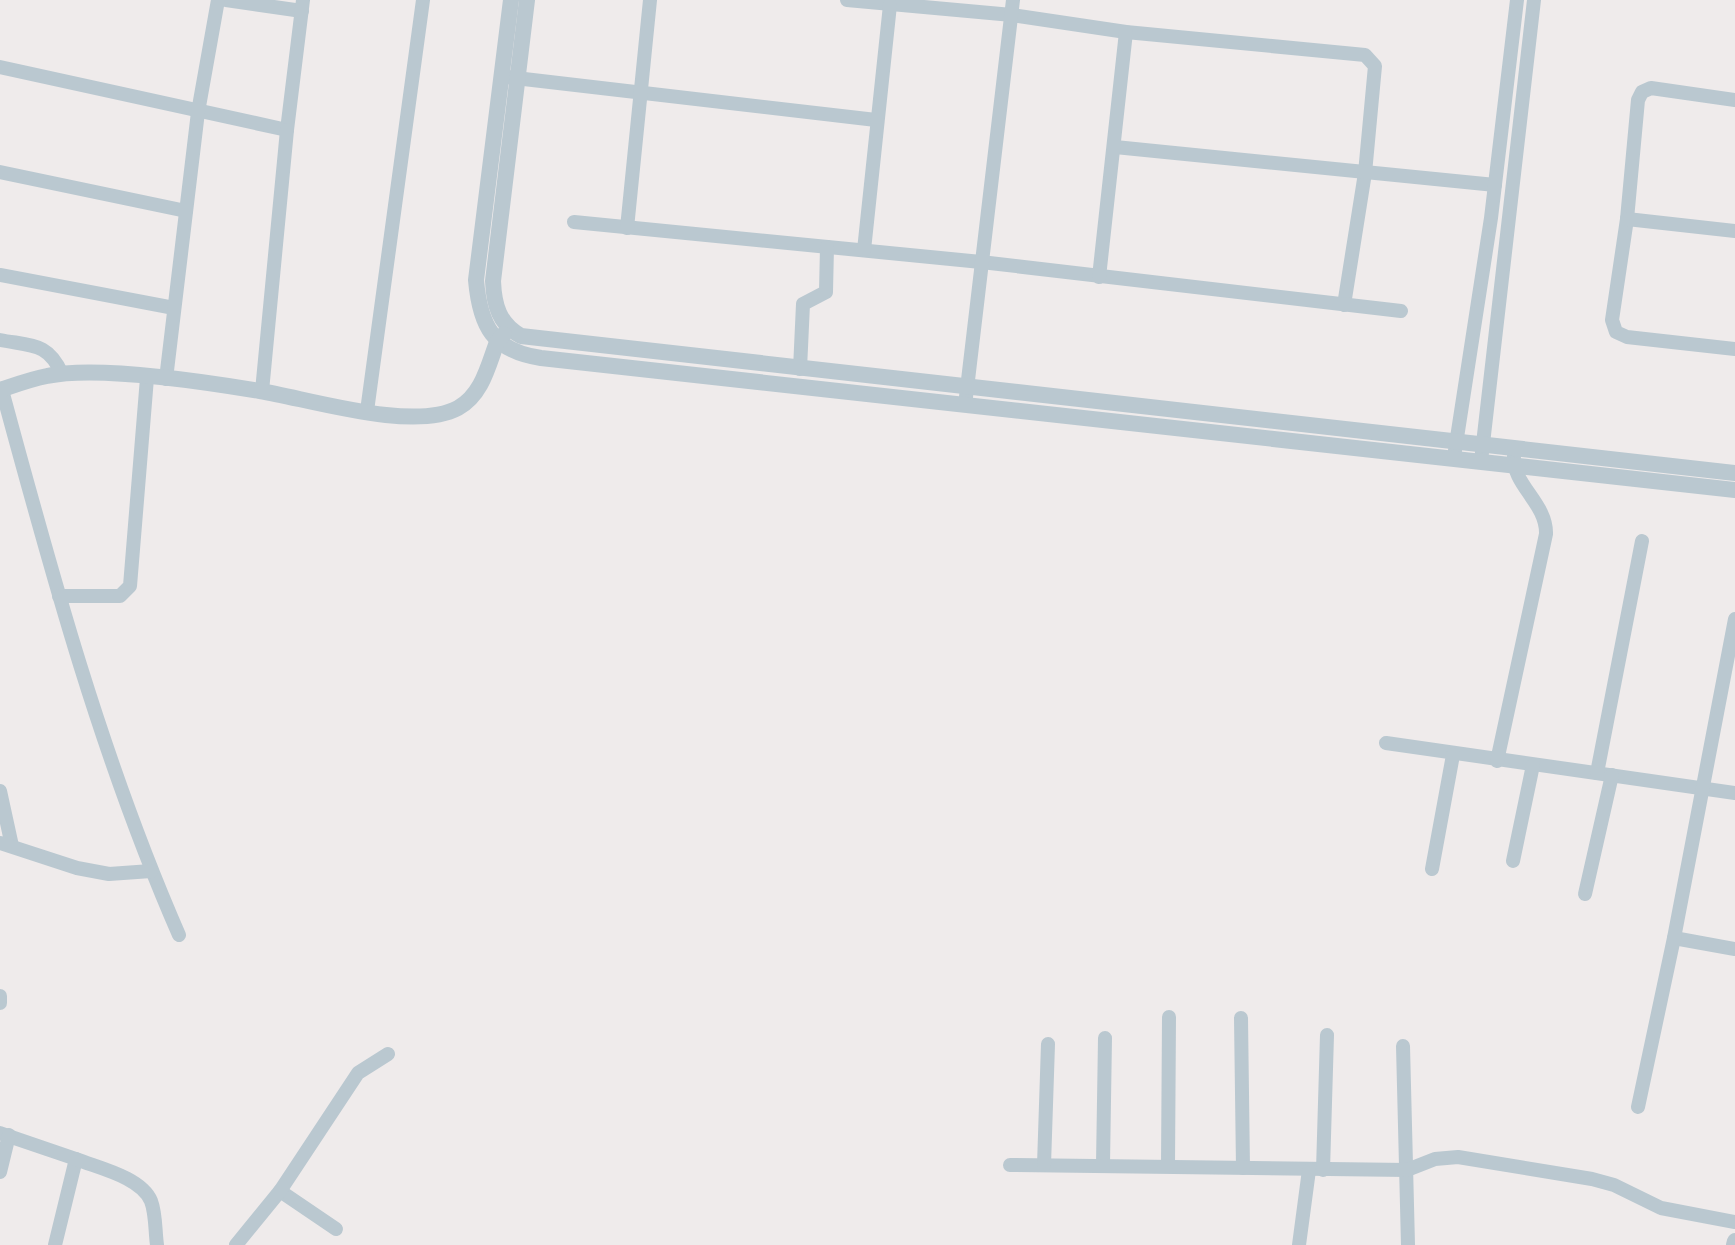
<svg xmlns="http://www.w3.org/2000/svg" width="1735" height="1245" font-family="Montserrat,sans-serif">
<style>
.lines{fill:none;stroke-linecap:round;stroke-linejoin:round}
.minor{stroke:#bac8d0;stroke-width:14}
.tertiary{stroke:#bac8d0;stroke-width:16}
</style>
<rect width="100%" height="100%" fill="#efebeb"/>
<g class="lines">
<!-- minor -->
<g class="minor">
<polyline points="226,0 302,11"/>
<polyline points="847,0 1012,15 1126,32 1365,55 1375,66 1365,173 1344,305"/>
<polyline points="0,67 287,130 303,0"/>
<polyline points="507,77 876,120"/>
<polyline points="1735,100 1651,88 1642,92 1638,100 1627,219 1612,320 1616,332 1627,337 1735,349"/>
<polyline points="1115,147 1495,185"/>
<polyline points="0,172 186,211"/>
<polyline points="1627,219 1735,231"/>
<polyline points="574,222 981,262 1401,311"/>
<polyline points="627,228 650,0"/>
<polyline points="864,250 890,5"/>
<polyline points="0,275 174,308"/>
<polyline points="1099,277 1126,32"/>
<path d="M 0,340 C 31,346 48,342 62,374"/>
<polyline points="800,369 803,304 826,292 827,247"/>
<polyline points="166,379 198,112 218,0"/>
<path d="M 2,390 C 52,575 102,759 179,935"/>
<polyline points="262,391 287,130"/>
<polyline points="966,397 1013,0"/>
<polyline points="367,411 423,0"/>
<polyline points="1454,457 1491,218 1517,0"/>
<polyline points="1481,461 1534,0"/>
<polyline points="59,596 120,596 130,586 147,378"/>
<polyline points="1386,743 1735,793"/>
<path d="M 1497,761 L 1546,534 C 1547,503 1512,485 1514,456"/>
<polyline points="1597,773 1642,541"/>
<polyline points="0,791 12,846"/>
<polyline points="0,843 77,868 109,874 151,871"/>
<polyline points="1513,861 1533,765"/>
<polyline points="1432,869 1453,755"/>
<polyline points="1585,894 1612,775"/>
<polyline points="1674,938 1735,949"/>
<polyline points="0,996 0,1003"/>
<polyline points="1241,1018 1243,1168"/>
<polyline points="1403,1046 1408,1245"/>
<polyline points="1638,1107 1674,938 1735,619"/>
<polyline points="0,1133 76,1159 55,1245"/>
<path d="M 76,1159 C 98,1168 141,1177 151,1201 C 156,1214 155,1231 157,1245"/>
<polyline points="1103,1164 1105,1038"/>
<polyline points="1168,1164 1169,1017"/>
<polyline points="1010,1165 1407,1170 1435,1159 1458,1157 1592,1179 1614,1185 1661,1208 1735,1222"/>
<polyline points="1044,1165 1048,1044"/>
<polyline points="1323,1170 1327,1035"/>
<polyline points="0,1172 9,1135"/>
<polyline points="280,1191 336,1229"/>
<polyline points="236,1245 280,1191 358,1073 388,1054"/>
<polyline points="1299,1245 1309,1170"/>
</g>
<!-- tertiary -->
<g class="tertiary">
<path d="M 511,0 L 476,280 C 480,326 493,351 541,358 L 1735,490"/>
<path d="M 527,0 L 493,281 C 494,305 499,324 521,336 L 1735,473"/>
<path d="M 0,390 C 15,385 31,379 47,376 C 97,365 206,382 260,391 C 309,399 413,432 458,408 C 482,395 488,366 497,342 L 504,334"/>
<polyline points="1734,1245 1735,1241"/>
</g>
</g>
</svg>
